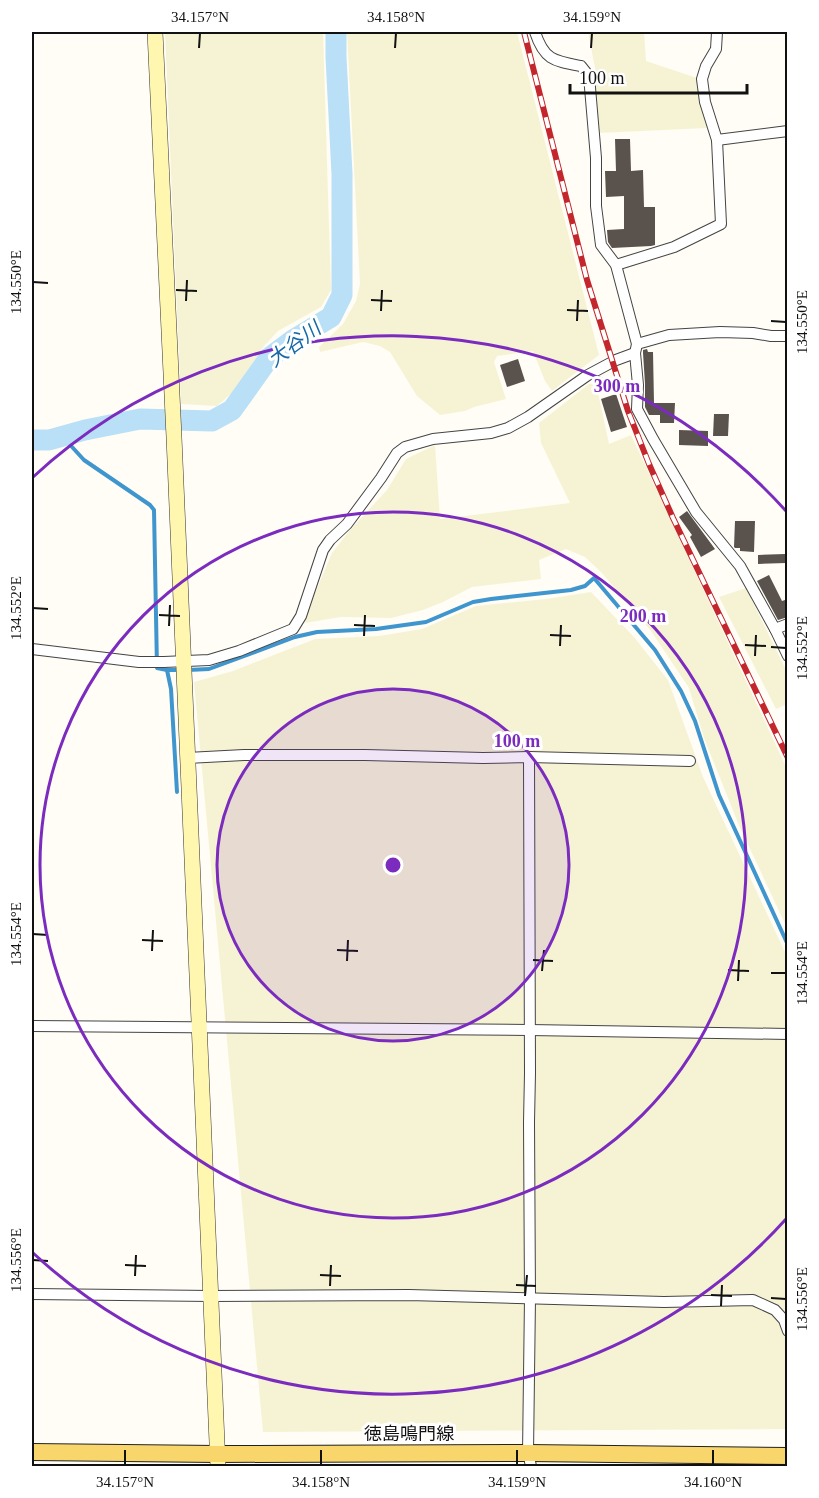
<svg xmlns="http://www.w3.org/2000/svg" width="819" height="1498" font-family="'Times New Roman','Noto Sans JP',serif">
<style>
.farmland{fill:#f6f3d4}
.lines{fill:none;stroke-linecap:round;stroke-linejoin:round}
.stream{stroke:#3f96cf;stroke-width:4}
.river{stroke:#b9e0f7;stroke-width:21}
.building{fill:#5a524d}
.street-casing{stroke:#444;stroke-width:12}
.secondary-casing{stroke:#333;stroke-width:16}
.primary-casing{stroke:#222;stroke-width:18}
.street{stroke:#fff;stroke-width:10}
.secondary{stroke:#fff6b0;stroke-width:15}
.primary{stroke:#f9d66b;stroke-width:16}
.rail-casing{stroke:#c4262e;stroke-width:6}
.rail{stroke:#fff;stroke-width:4;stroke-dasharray:11;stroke-linecap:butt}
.ticks{fill:none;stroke:#111;stroke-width:2}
.ring{fill:none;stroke:#7b2cbf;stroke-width:3}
.labels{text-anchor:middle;stroke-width:6;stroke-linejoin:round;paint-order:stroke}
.street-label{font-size:18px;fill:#111;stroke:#fff}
.water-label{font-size:20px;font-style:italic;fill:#1768a6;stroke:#fff}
.centre{fill:#7b2cbf;stroke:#fff;stroke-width:3}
.ring-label{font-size:18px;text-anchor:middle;font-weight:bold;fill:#7b2cbf;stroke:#fff;stroke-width:6;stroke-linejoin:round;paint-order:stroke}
.neatline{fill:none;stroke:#111;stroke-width:2}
.ticks-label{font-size:15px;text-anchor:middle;fill:#111}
</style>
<rect width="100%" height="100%" fill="#fffdf5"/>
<!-- farmland -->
<g class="farmland">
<polygon points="165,32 323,32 331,290 321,307 278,331 264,346 233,392 217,406 181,404"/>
<polygon points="347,32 517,32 599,355 552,391 545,381 533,351 497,356 494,362 506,399 474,407 465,411 440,415 417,396 390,352 380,346 363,342 320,352 319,347 343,324 356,301 360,284"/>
<polygon points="588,32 644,32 646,61 697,78 707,128 598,133 595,68"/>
<polygon points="596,383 609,444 631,435 787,769 787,928 738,823 704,738 689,688 651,631 602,573 585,557 566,549 539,560 541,579 472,587 443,602 423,610 391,618 341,617 305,623 310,605 332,553 350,530 387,490 406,459 435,445 440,519 570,503 541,443 539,423 589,384"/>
<polygon points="746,588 787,672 787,704 776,709 719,597"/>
<polygon points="591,592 634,637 668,680 703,777 784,950 787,955 787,1429 263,1432 194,682 233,671 315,639 379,636 422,629 476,606 546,599"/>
</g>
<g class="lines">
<!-- stream -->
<g class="stream">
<polyline points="62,436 84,460 150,505 154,510 157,668 167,670 171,689 177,792"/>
<polyline points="167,670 181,670"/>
<polyline points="188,670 209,669 295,637 317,632 376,629 426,622 473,602 491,599 571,590 585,586 594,578 655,650 681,691 695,721 719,795 788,945"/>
</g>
<!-- river -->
<polyline class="river" points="32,440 49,440 85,430 140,419 212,421 232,410 269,358 293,340 331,317 342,295 342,174 336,57 336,32"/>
</g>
<!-- building -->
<g class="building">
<polygon points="615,139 630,139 631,171 643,170 644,207 655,207 655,245 651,246 612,248 608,242 607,230 624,229 624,196 606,197 605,171 616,171"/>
<polygon points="647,349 648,352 653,352 654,403 675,403 674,423 660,423 660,415 649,415 645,407 645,384 643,353 643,350"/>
<polygon points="518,359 525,381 507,387 500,365"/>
<polygon points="616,394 627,427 611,432 601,399"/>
<polygon points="714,414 729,414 728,436 713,436"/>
<polygon points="679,430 708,431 708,446 679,445"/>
<polygon points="687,511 715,549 701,557 690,537 692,535 679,517"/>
<polygon points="735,521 755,521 754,552 740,551 740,548 735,548 734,547"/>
<polygon points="785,554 786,563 758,564 758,555"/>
<polygon points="769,575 782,601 788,599 788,617 778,620 757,581"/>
</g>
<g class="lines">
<!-- street casing -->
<g class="street-casing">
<g id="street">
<path d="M 535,32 C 544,60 554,61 581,66 L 589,76 L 596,158 L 596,206 L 601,245 L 616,265 L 637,344 L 635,353 L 638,385 L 637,409 L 653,439 L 696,512 L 740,566 L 775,629 L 788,656"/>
<polyline points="717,140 788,131"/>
<polyline points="616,265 674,247 721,224 717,140 705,102 702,79 706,66 716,49 717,32"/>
<polyline points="637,344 669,335 720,332 753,333 771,336 788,336"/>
<polyline points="775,629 788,624"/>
<polyline points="32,649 139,662 164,662 209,660 239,651 293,629 301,616 323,550 330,540 347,524 381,478 397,453 405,447 433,439 491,433 508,428 528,417 588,375 616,360 635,353"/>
<polyline points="529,757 530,1073 529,1122 530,1298 528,1453 531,1466"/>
<polyline points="187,758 244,755 365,755 483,758 529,757 690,761"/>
<polyline points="32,1026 529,1030 788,1034"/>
<polyline points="32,1294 211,1296 409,1295 664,1302 753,1300 775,1310 784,1320 788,1331"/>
</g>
</g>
<!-- secondary casing -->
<g class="secondary-casing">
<polyline id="secondary" points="155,32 174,437 218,1466"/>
</g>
<!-- primary casing -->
<g class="primary-casing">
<polyline id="primary" points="32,1452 217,1454 528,1453 788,1456"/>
</g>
<!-- street -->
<use href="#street" class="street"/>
<!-- secondary -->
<use href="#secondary" class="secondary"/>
<!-- primary -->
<use href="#primary" class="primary"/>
<!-- rail casing -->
<g class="rail-casing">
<polyline id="rail" points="524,32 587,280 628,411 649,464 673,518 788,758"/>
</g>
<!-- rail -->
<use href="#rail" class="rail"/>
</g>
<!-- ticks -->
<path class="ticks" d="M 199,48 L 200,33M 395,48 L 396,33M 591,48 L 592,33M 33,282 L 48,283M 176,290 L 197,291M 371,300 L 392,301M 186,301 L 187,280M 567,310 L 588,311M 381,311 L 382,290M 577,321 L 578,300M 771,321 L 786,322M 33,608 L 48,609M 159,615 L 180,616M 354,625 L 375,626M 169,626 L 170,605M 550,635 L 571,636M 364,636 L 365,615M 745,645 L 766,646M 560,646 L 561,625M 771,647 L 786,648M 755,656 L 756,635M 33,934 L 48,935M 142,940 L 163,941M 337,950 L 358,951M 152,951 L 153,930M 533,960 L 553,961M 347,961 L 348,940M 728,970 L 749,971M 542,971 L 544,950M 771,973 L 786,973M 738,981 L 739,960M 33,1260 L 48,1261M 125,1265 L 146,1266M 320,1275 L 341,1276M 135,1276 L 136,1255M 516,1285 L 536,1286M 330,1286 L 331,1265M 711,1295 L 732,1296M 525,1296 L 527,1275M 771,1298 L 786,1299M 721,1306 L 722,1285M 125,1465 L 125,1450M 321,1465 L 321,1450M 517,1465 L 517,1450M 713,1465 L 713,1450"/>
<!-- distance rings -->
<circle cx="393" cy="865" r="176" fill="#7b2cbf" fill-opacity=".12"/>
<g class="ring">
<circle cx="393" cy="865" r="176"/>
<circle cx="393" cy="865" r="353"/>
<path d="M786 1219A529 529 0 0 1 32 1252M32 478A529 529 0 0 1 786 511"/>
</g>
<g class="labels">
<!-- street labels -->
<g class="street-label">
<text x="409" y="1440">徳島鳴門線</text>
</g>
<!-- water labels -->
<g class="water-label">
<text transform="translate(294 344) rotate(-37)" y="7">大谷川</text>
</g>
</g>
<circle cx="393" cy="865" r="9" class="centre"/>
<g class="ring-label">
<text x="617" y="392">300 m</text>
<text x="643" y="622">200 m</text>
<text x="517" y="747">100 m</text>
</g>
<!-- border -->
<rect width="819" height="1498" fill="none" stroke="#ffffff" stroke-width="66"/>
<!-- scale -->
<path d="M570 84v9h177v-9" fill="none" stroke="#111111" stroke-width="3"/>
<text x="579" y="84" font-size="18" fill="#111111" stroke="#ffffff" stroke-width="4.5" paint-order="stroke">100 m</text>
<rect x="33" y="33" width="753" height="1432" class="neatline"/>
<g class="ticks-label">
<text x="200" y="22">34.157°N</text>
<text x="396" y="22">34.158°N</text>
<text x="592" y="22">34.159°N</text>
<text transform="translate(16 282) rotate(-90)" y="5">134.550°E</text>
<text transform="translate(802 322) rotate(-90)" y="5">134.550°E</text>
<text transform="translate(16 608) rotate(-90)" y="5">134.552°E</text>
<text transform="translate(802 648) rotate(-90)" y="5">134.552°E</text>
<text transform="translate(16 934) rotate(-90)" y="5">134.554°E</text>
<text transform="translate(802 973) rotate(-90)" y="5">134.554°E</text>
<text transform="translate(16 1260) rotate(-90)" y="5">134.556°E</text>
<text transform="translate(802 1299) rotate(-90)" y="5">134.556°E</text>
<text x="125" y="1487">34.157°N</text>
<text x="321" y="1487">34.158°N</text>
<text x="517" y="1487">34.159°N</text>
<text x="713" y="1487">34.160°N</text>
</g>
</svg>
